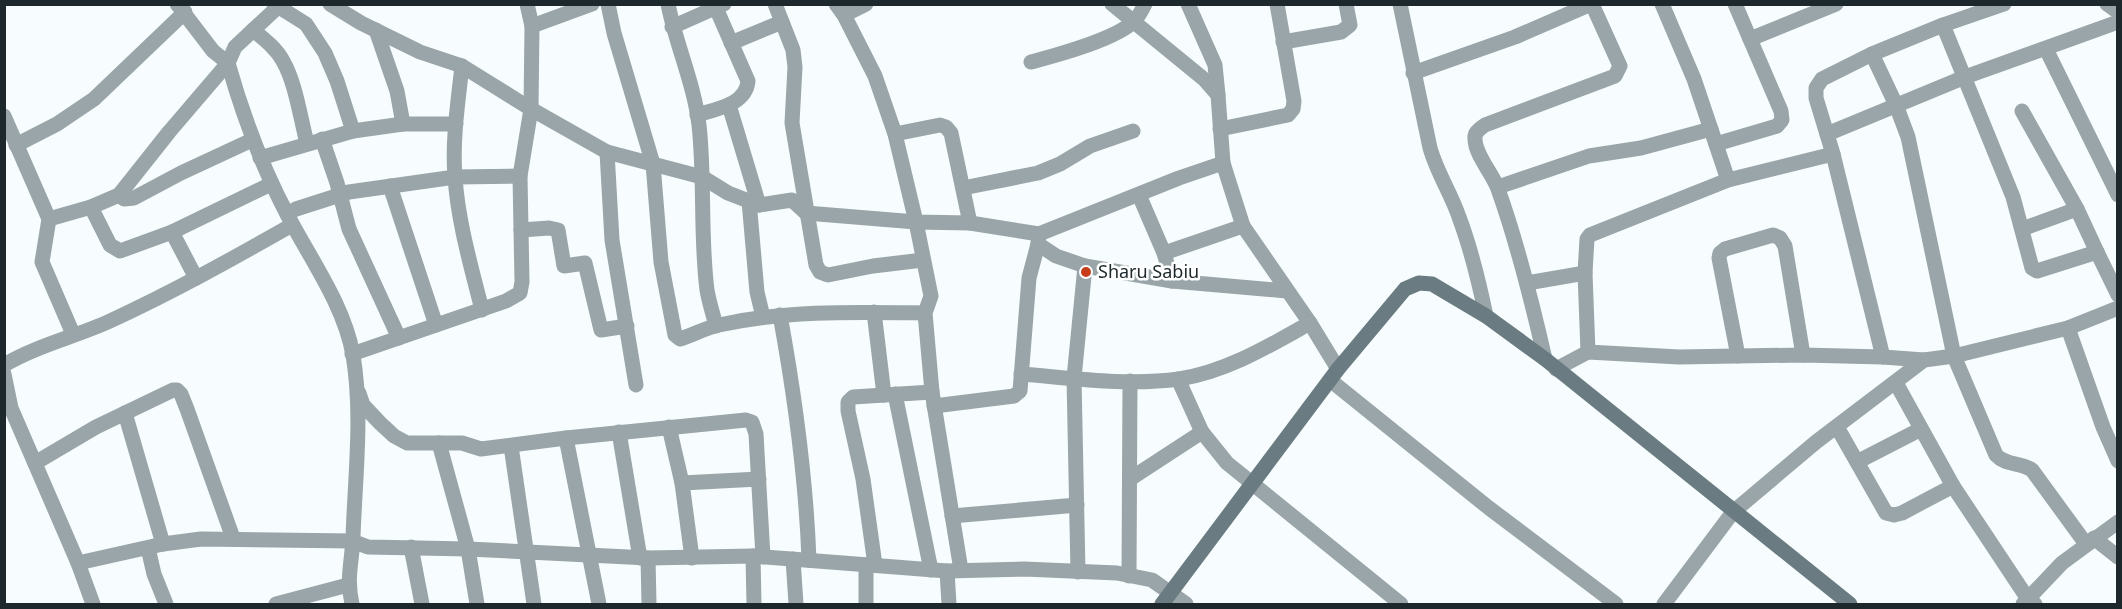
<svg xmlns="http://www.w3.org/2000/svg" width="2122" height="609" font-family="'Noto Sans',sans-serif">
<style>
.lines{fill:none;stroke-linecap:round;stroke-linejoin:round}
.street{stroke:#99a5a8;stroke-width:15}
.secondary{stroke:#6a7c81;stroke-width:15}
.poi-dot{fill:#c73d1b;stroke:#fff;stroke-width:2}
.labels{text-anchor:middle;stroke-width:5;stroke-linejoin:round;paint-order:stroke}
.poi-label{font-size:18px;fill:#1c282b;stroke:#fff;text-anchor:start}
</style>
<rect width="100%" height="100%" fill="#f7fdfe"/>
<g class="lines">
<!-- street -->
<g class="street">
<polyline points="177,4 213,51 228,63 235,47 281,4"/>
<polyline points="274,4 306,24 325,53 337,81 353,131"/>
<polyline points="330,4 361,23 420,52 462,66 531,109 607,152 702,177 728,193 759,205 792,200 806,213 916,222 970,223 1039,234"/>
<path d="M 608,4 L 614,33 L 653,164 L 661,262 L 675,335 L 680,339 C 693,335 705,328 719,325 C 787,310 855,312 925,313"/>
<path d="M 668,4 C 676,45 694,83 699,125 C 705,179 700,235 707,290 C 709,302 713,314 716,326"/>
<polyline points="775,4 793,50 795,67 792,123 816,265 820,272 828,275 873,266 923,260"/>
<polyline points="836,4 844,15 875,76 895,134 916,222 931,296 925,313 932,392 961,570"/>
<polyline points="1112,4 1205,80 1218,95 1223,163 1243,226 1310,323 1338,369"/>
<polyline points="1188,4 1215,65 1218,95"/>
<path d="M 1400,4 L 1430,148 C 1437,173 1451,193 1459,217 C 1471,249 1479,282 1486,316"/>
<polyline points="1662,4 1694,79 1728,180"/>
<polyline points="2107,4 2118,12"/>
<polyline points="844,15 866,4"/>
<polyline points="1943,25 2013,197 2032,268 2037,271 2097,252 2118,295"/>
<polyline points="532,26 592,4"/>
<polyline points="672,27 724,4"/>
<path d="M 253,30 C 264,39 276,48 283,61 C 296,84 300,117 307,143"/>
<polyline points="376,30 397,91 403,124"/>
<polyline points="1750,39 1836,4"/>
<polyline points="1283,42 1341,32 1350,25 1346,4"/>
<polyline points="731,43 782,22"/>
<polyline points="2046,49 2118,195"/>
<path d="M 1872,54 L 1896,105 L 1908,137 L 1954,356 L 1996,455 C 2006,466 2021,462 2032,470 L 2086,544"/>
<path d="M 1031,62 C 1057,55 1118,39 1135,20 C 1139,16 1142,10 1145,4"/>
<path d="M 228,63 C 243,116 262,167 288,216 C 311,260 344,305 353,355 C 363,415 355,477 353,537 C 352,563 346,578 352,604"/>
<path d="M 462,66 C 458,102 452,141 455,177 C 458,222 471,266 482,310"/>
<polyline points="1413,73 1515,37 1591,4"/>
<polyline points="729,105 759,205"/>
<polyline points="2022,111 2077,209 2097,252"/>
<path d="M 697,115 C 716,109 746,105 748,81 L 716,8"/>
<polyline points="4,116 49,219 42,262 73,334"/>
<polyline points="1220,129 1288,115 1293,109 1294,101 1277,4"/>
<polyline points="895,134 940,125 946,127 951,133 970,223"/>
<polyline points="1827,134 1965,77 2118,22"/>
<polyline points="322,139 337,183 349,229 399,338"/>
<polyline points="1716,144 1777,126 1782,120 1781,111 1735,4"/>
<polyline points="16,145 57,124 94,99 185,12"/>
<polyline points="607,152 612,240 636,385"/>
<polyline points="260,158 353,131 403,124 456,124"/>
<polyline points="1223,163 1179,178 1039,234 1038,244 1056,256 1085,266 1172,281 1287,291"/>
<polyline points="390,186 436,325"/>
<polyline points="1498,187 1589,156 1641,148 1711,129"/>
<polyline points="963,188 1038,173 1060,164 1090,146 1133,131"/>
<polyline points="119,195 124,199 134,198 181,173 252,140"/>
<polyline points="1139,195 1164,253 1172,281"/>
<polyline points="749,201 757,292 763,317"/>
<polyline points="91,207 110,245 120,251 172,232 271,184"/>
<polyline points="287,214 296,209 349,192 455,177 520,176"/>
<polyline points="49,219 91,207 119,195 169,132 228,63"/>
<polyline points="2022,229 2077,209"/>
<polyline points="521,230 549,228 558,230 564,266 585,263 601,330 627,326"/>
<polyline points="172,232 196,278"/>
<polyline points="1164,253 1243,226"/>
<polyline points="1527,283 1585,273"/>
<polyline points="874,312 884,395"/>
<path d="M 780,315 C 795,397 806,477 809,560"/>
<polyline points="2068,328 2118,308"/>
<polyline points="1588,352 1585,273 1587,239 1590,235 1728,180 1833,154"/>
<polyline points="352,354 506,301 520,293 522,282 520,176 531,109 532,26 527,4"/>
<polyline points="1738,356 1719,258 1720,253 1725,249 1773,235 1780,238 1785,246 1803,355"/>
<polyline points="1883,357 1833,154 1816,98 1816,88 1822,79 1872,54 1943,25 2004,4"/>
<path d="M 1545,359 C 1532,302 1518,245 1498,189 C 1493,174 1475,155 1475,139 C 1474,132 1480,129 1485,125 L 1615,76 L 1620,66 L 1592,4"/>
<path d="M 4,365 C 38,345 75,337 110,321 C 173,292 232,259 292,225"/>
<polyline points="1556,369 1588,352 1679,357 1803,355 1883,357 1924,360"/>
<polyline points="4,374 11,408 78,563 93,604"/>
<path d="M 1021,374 C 1072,378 1127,386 1179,379 C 1226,372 1269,346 1310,323"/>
<polyline points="1178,379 1202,432 1227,463 1401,604"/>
<polyline points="1330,380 1489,508 1616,604"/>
<polyline points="1896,383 1953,486 2028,599 2035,604"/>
<polyline points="359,393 363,405 380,423 394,436 407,443 462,443 481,449 566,438 746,420 752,422 756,434 763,557"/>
<polyline points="895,394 931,570"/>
<polyline points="934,406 1014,396 1020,391 1029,278 1038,244"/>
<polyline points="125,413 163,544"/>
<polyline points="669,427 682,483 692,558"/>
<polyline points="1837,427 1886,513 1894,515 1902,513 1953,486"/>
<polyline points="619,432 640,558"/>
<polyline points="566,438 599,604"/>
<polyline points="439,443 468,549 477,604"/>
<polyline points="511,446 534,604"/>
<polyline points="1857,462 1921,429"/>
<polyline points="35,463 96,427 173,390 177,390 181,394 187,409 233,538"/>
<polyline points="1130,479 1202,432"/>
<polyline points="682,483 759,479"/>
<polyline points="952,516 1077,505"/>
<polyline points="2094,538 2118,557"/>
<polyline points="411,547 422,604"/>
<polyline points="148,548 154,574 166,604"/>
<polyline points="753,556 754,604"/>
<polyline points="648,558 649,604"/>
<polyline points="793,559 796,604"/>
<polyline points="78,563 163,544 201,539 352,541 368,547 468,549 648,558 753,556 947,571 1024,569 1117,573 1152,580 1186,604"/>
<polyline points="866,565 866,604"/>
<polyline points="875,565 863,479 848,411 848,402 853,397 932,392"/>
<polyline points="947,571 949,604"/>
<polyline points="1078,572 1074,378 1085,266"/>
<polyline points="1129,576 1130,381"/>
<polyline points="276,604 348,585"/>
<polyline points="1664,604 1733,512 1816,442 1924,360 1954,356 2068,328 2103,427 2118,461"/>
<polyline points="2023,604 2062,563 2118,522"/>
</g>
<!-- secondary -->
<polyline class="secondary" points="1162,604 1338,369 1405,289 1419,283 1432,284 1486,316 1545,359 1850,604"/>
</g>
<!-- markers -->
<circle class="poi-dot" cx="1086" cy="272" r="6"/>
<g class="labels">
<!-- poi labels -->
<g class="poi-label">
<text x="1098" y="278">Sharu Sabiu</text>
</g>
</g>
<!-- border -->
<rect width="2122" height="609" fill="none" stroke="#1c282b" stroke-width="12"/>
</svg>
